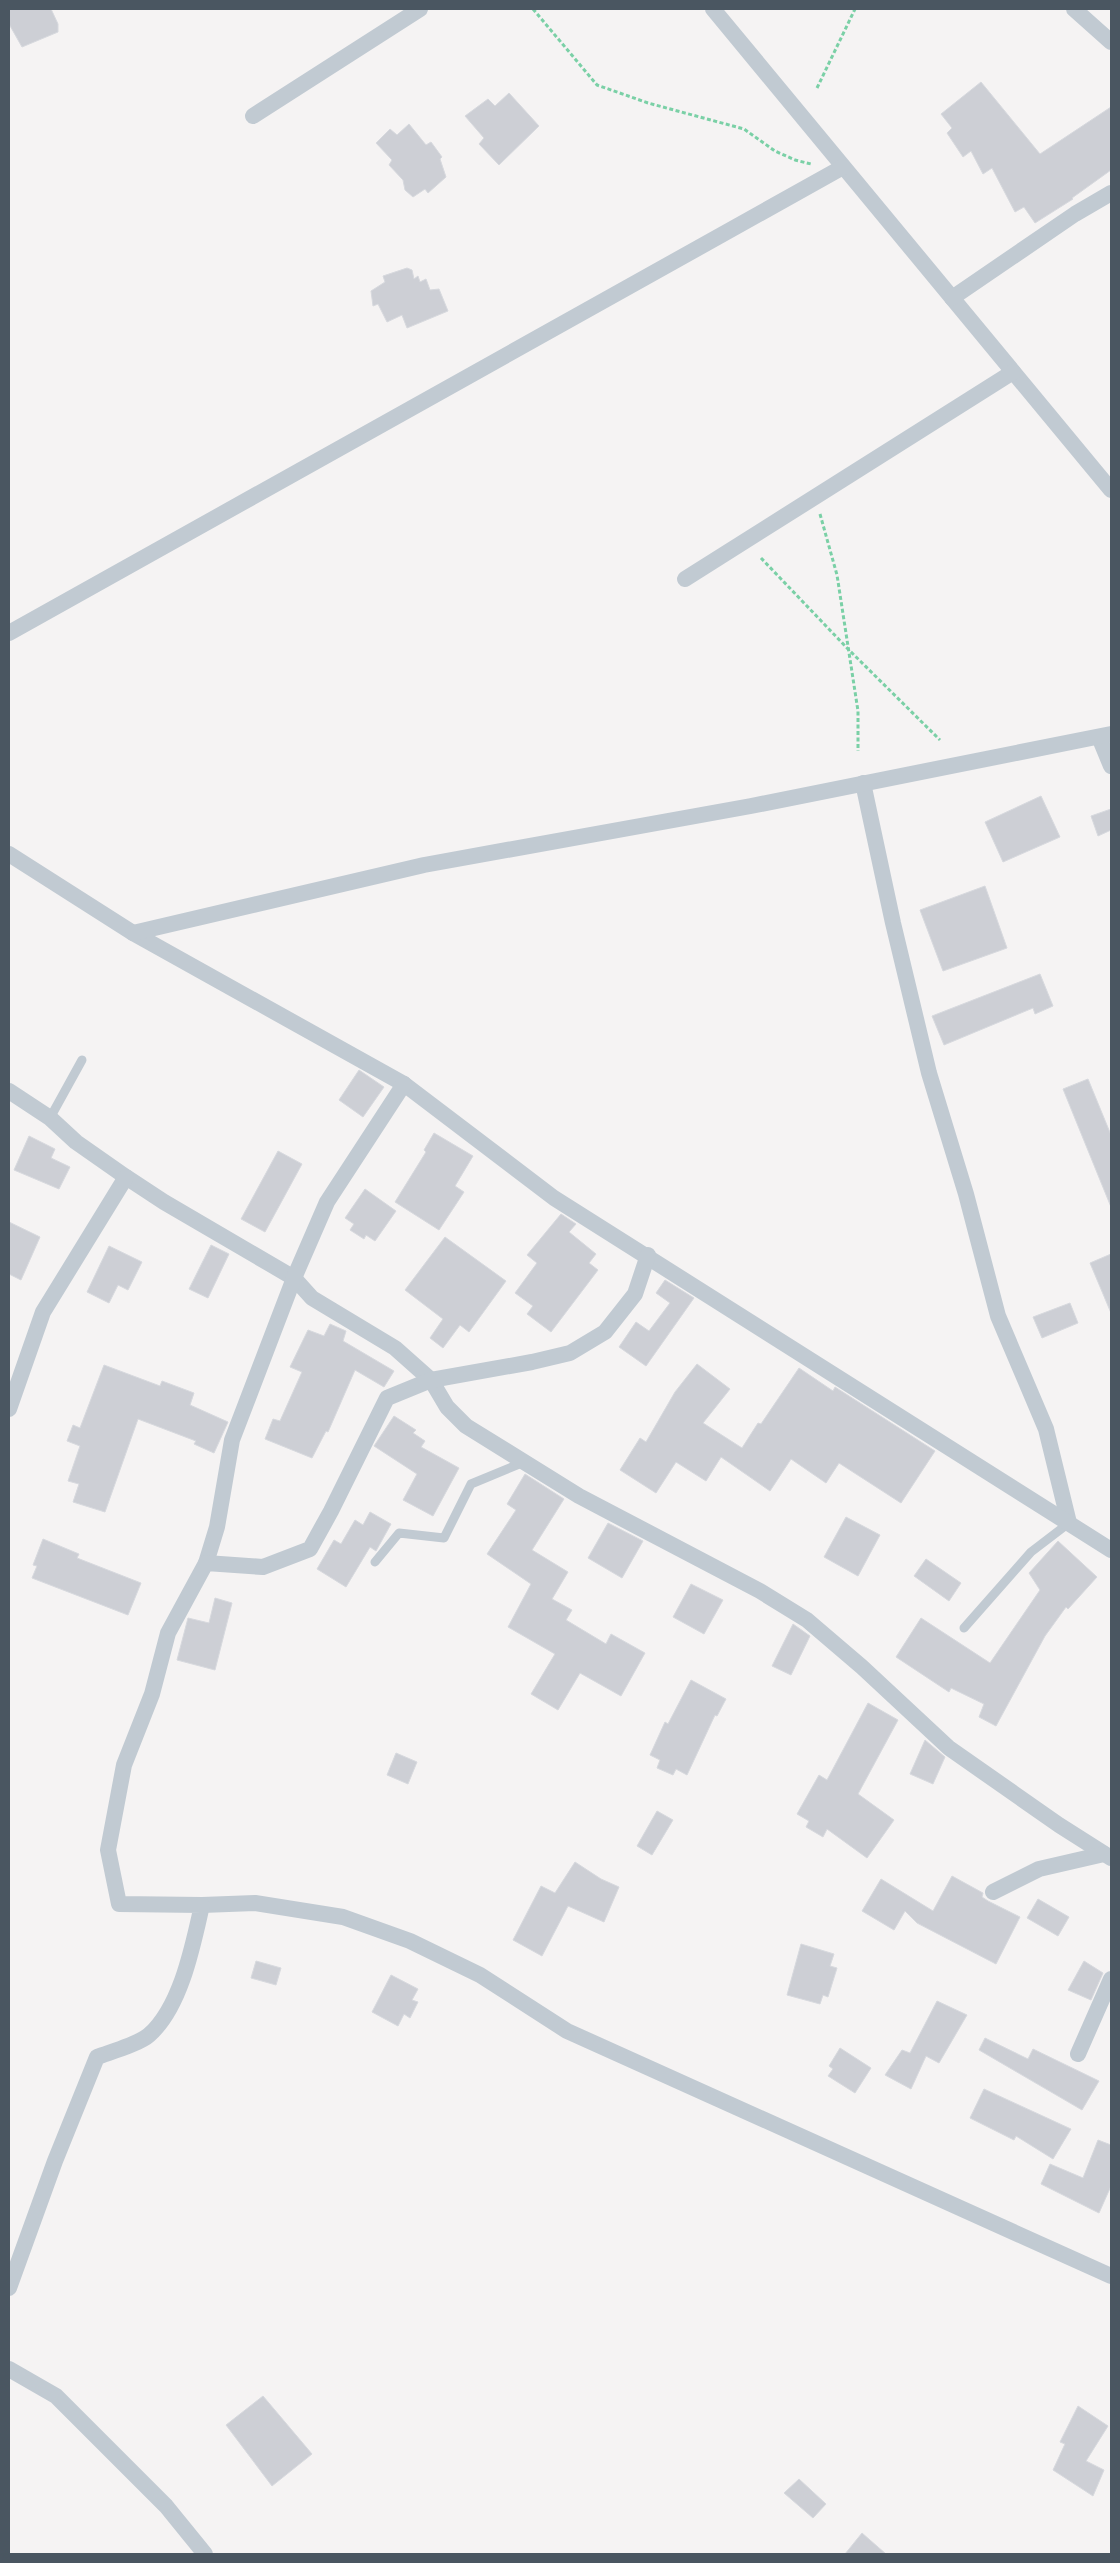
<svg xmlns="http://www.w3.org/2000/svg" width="1120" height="2563" font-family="'Fira Sans',sans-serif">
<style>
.building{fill:#cdcfd5;stroke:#d7d9de}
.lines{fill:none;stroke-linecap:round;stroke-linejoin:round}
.path{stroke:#7ad0a6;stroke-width:3;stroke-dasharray:4 2.5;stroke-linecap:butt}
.lane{stroke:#c1cad2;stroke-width:9}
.street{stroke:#c1cad2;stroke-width:16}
</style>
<rect width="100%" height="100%" fill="#f5f3f3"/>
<!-- building -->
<g class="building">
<polygon points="9,9 51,9 58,24 58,32 22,47 9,24"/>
<polygon points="981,82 1040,154 1111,107 1111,170 1072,198 1073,199 1035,223 1024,207 1015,212 992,168 983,174 971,151 963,157 947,133 952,128 941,114"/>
<polygon points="509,93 539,126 499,165 479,144 484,138 465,116 488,99 495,106"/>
<polygon points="409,124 426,145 431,142 442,157 440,159 446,177 428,193 425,189 413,197 405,190 403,180 389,165 392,160 376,143 390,129 397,135"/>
<polygon points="407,268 412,270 414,279 418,276 420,282 426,279 430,290 439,289 448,311 407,328 402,315 387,322 378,304 373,306 371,291 385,282 383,276"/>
<polygon points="1041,796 1060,837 1003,862 985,822"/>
<polygon points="1111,809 1111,830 1098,836 1091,816"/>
<polygon points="985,886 1007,948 943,971 920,910"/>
<polygon points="1040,974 1053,1006 1035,1014 1033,1008 944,1045 932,1016"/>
<polygon points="359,1070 384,1087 363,1117 339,1100"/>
<polygon points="1088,1079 1111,1135 1111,1207 1063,1089"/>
<polygon points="434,1133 473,1156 455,1186 464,1192 439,1230 395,1202 426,1152 424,1150"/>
<polygon points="29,1136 55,1149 51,1158 70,1167 59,1189 14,1170"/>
<polygon points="278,1151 302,1164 265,1232 241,1219"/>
<polygon points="365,1189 396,1211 375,1241 366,1235 364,1239 350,1230 354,1224 345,1218"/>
<polygon points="561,1214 576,1224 569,1232 596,1254 589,1263 598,1270 551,1332 527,1314 533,1306 515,1293 537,1263 527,1255"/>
<polygon points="9,1222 40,1237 21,1280 9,1274"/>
<polygon points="445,1237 506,1281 469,1332 460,1325 443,1348 430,1338 443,1319 405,1290"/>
<polygon points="211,1245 229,1254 208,1298 189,1289"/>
<polygon points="109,1246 142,1262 128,1290 118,1285 109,1303 87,1292"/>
<polygon points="1111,1254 1111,1313 1090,1263"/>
<polygon points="665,1280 694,1298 646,1366 619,1347 636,1322 649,1331 670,1303 656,1293"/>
<polygon points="1070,1303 1078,1323 1042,1338 1033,1317"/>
<polygon points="330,1324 346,1331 343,1341 394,1371 384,1387 355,1370 328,1432 326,1431 312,1458 265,1439 273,1419 280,1421 302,1372 290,1367 308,1330 324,1336"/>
<polygon points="697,1364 730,1389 703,1423 742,1448 758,1423 761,1424 799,1368 833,1391 835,1387 935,1451 901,1503 839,1463 826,1483 791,1459 770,1491 721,1457 706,1481 676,1462 656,1493 620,1470 640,1438 646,1442 675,1392"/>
<polygon points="104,1365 160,1386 162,1381 194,1393 190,1405 228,1422 214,1453 194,1444 196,1441 138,1419 105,1512 73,1502 79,1484 68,1481 80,1446 67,1441 73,1425 80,1428"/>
<polygon points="394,1416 416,1430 413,1433 425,1441 421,1447 459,1468 433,1516 403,1500 417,1474 374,1446"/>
<polygon points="525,1474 564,1499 532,1550 568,1572 552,1599 572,1610 566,1620 606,1644 611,1634 645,1653 621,1696 580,1673 558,1710 531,1694 555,1654 508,1627 531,1584 487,1554 516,1510 507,1504"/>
<polygon points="370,1512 391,1524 376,1551 370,1547 346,1587 317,1569 334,1540 341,1544 355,1520 363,1525"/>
<polygon points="846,1517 880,1535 858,1576 824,1557"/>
<polygon points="608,1523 643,1541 622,1578 588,1558"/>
<polygon points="43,1539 79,1554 77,1558 141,1583 128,1615 32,1578 37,1566 33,1565"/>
<polygon points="1058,1541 1097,1577 1068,1609 1066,1607 1045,1636 996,1726 979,1717 984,1704 951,1688 949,1692 896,1657 921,1618 990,1663 1040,1590 1029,1573"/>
<polygon points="926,1559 961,1583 949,1601 914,1576"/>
<polygon points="691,1584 723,1600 704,1634 673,1617"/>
<polygon points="215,1598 232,1603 215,1670 177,1660 188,1618 209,1623"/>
<polygon points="793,1624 810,1636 791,1675 772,1666"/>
<polygon points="691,1680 726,1699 717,1716 715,1715 687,1775 676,1769 673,1775 657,1768 660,1760 650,1755 665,1722 668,1724"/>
<polygon points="868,1703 898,1720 858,1794 894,1820 867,1858 827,1829 823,1837 806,1827 809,1821 797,1814 819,1775 827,1780"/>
<polygon points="925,1740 945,1757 933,1784 910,1774"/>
<polygon points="396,1753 417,1762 408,1784 387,1775"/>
<polygon points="657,1811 673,1820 652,1855 637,1846"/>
<polygon points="575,1862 601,1879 619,1887 604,1922 568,1906 542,1956 513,1940 541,1886 555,1893"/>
<polygon points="952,1876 983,1893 982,1897 988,1901 1020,1917 996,1964 917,1923 905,1911 894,1930 862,1911 881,1879 933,1911"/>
<polygon points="1038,1899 1069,1917 1058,1936 1027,1918"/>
<polygon points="801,1944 834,1954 830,1966 837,1968 828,1997 823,1995 820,2004 787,1995"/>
<polygon points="256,1961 281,1968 276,1985 251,1978"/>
<polygon points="1084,1961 1103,1973 1091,2000 1068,1990"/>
<polygon points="391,1975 418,1989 412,2000 418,2002 410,2018 404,2014 398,2026 372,2012"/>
<polygon points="937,2001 967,2015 939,2063 926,2056 911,2089 885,2075 902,2050 910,2053"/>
<polygon points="985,2038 1028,2059 1033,2049 1099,2081 1082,2110 979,2050"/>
<polygon points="840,2048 871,2068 855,2093 828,2076 833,2069 829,2066"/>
<polygon points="984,2089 1071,2129 1053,2159 1016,2136 1014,2140 970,2118"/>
<polygon points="1098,2140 1111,2145 1111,2186 1099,2213 1041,2184 1050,2164 1083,2178"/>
<polygon points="263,2396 312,2454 272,2486 226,2425"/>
<polygon points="1078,2406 1108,2426 1086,2461 1104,2470 1093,2496 1053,2470 1065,2444 1060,2442"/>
<polygon points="799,2479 826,2504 813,2518 784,2493"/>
<polygon points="862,2533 886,2554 845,2554"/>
</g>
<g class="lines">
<!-- path -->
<g class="path">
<polyline points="533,9 597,85 648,103 744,129 775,151 795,160 811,164"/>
<polyline points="817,88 855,9"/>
<polyline points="820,514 837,575 858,711 858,751"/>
<polyline points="761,558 848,649 940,740"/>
</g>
<!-- lane -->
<g class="lane">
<polyline points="50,1118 82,1060"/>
<polyline points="375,1562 399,1533 444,1538 471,1484 524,1462"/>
<polyline points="964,1628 1031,1552 1069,1523"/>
</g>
<!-- street -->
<g class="street">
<polyline points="713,9 1111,490"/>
<polyline points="1074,9 1111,42"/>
<polyline points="253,116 420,9"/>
<polyline points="952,298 1075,214 1111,193"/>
<polyline points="685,579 1013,372"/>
<polyline points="9,633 843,167"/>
<polyline points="1099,737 1111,766"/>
<polyline points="863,783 893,923 929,1073 966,1194 998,1316 1046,1429 1069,1523"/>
<polyline points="9,854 133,933 404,1084 554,1198 1111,1550"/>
<polyline points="133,933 424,865 751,806 1111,734"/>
<polyline points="9,1091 50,1118 76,1142 126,1177 164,1202 294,1278 312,1298 395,1348 431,1380 447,1407 466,1426 579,1496 760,1591 807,1620 862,1667 949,1748 1059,1825 1111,1858"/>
<polyline points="9,1409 43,1312 126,1177"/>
<polyline points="206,1563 217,1527 232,1440 294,1278 327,1202 404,1084"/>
<polyline points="993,1892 1039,1869 1104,1854"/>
<polyline points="202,1905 255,1903 343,1917 410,1941 480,1975 567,2031 1111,2276"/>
<polyline points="1078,2054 1111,1979"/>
<path d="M 9,2288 L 55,2161 L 97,2057 C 110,2052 139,2044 149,2035 C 181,2007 193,1945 202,1905 L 119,1904 L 108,1850 L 124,1765 L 152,1694 L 168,1633 L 206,1563 L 263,1567 L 310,1549 L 331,1511 L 387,1398 L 431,1380 L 532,1362 L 570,1353 L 605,1332 L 635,1294 L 648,1255"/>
<polyline points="9,2369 56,2396 166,2506 205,2554"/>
</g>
</g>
<!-- border -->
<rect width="1120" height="2563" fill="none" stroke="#4a5661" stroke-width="20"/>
</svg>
